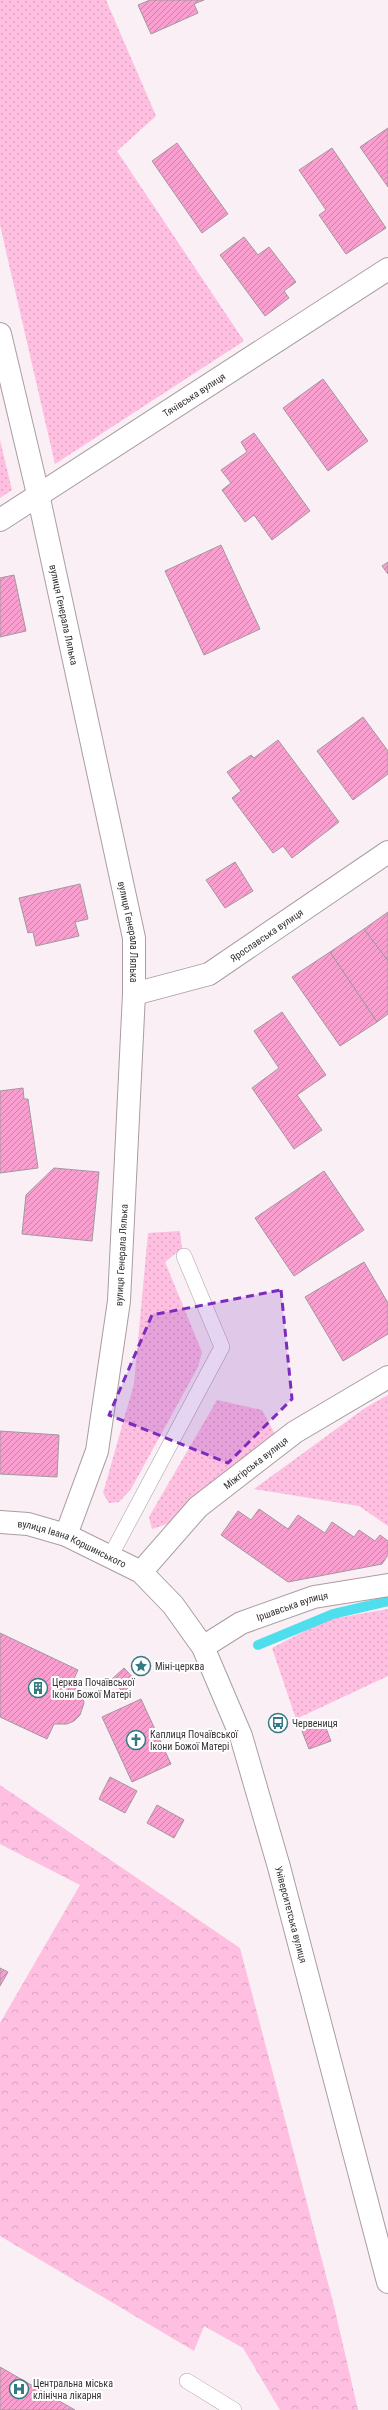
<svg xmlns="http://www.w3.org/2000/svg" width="388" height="2410" font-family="'Roboto Condensed',sans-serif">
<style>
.grass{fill:url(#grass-dots)}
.forest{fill:url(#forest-crowns)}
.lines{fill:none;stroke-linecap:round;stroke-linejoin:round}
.stream{stroke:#4edeed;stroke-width:10}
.building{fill:url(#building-hatch);stroke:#a2999d}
.service-casing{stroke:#a89ea3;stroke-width:16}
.minor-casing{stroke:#a89ea3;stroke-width:24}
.tertiary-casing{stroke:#a89ea3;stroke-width:24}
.service{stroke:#fff;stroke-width:15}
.minor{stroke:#fff;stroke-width:22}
.tertiary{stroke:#fff;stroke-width:22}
.marked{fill:#7b2cbf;fill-opacity:0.2;stroke:#7b2cbf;stroke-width:3;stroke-dasharray:8 5;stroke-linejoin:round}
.labels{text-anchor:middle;stroke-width:4;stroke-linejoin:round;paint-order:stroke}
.street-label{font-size:10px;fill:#363234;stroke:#fff}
.poi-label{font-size:10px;fill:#363234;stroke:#fff;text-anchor:start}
</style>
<defs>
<pattern id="grass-dots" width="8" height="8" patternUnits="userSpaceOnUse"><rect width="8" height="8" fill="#febfe1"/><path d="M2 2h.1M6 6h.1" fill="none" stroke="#daa5c2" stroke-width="1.8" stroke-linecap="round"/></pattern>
<pattern id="forest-crowns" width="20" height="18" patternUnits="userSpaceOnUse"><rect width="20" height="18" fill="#febfe1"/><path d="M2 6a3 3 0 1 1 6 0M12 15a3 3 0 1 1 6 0" fill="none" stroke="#daa5c2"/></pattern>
<pattern id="building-hatch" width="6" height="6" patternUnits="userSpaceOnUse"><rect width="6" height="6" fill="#f99fd0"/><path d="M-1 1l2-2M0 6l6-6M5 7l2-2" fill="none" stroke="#ca82aa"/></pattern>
</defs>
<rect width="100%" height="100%" fill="#f9eff4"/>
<!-- grass -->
<g class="grass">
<polygon points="0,0 106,0 156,116 117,151 244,341 55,464 0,225"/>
<polygon points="0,440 12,490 0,498"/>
<polygon points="180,1231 182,1248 165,1262 202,1352 198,1367 131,1489 119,1502 109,1503 103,1493 134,1384 148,1233"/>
<polygon points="388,1395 388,1526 359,1506 254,1489 365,1408"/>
<polygon points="217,1400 262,1410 276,1436 170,1523 152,1529 149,1517"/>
<polygon points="388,1609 388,1676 296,1719 272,1648 326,1620"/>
</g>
<!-- forest -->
<polygon class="forest" points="0,1785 240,1948 334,2306 358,2410 280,2410 243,2348 204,2326 194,2351 0,2236 0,2023 80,1885 0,1844"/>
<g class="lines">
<!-- stream -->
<polyline class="stream" points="258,1645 333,1614 388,1601"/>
</g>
<!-- building -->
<g class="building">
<polygon points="150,0 204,0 194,4 198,13 151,34 138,5"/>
<polygon points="388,128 388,187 360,147"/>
<polygon points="177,143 228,214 202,233 152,161"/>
<polygon points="332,148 386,228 346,254 319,215 326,210 299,170"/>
<polygon points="244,237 258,255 269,247 296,282 284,291 289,298 265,316 220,255"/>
<polygon points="323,379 368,441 328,471 283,408"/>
<polygon points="254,433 310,511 272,540 254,515 245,522 222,490 231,483 221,470 247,452 241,442"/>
<polygon points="221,545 260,629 204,655 165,571"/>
<polygon points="388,562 388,574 382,566"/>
<polygon points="14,575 26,631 0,637 0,578"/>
<polygon points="363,717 388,751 388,774 353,800 317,751"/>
<polygon points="278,740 339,822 292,858 283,846 273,853 232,798 241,791 227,772 251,755 254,758"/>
<polygon points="235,862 253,891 225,908 206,880"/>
<polygon points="80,884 88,919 75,922 79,936 36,946 33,932 28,933 19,898"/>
<polygon points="388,912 388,961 364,929"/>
<polygon points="364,929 388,961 388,1014 377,1022 330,952"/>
<polygon points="330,952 377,1022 340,1046 292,977"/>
<polygon points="282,1012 326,1075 297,1095 322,1130 294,1149 252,1088 279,1068 254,1031"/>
<polygon points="23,1088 24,1099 28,1099 38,1168 0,1173 0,1091"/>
<polygon points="54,1168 99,1172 92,1241 22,1234 26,1195"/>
<polygon points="324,1171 364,1230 294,1276 255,1218"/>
<polygon points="364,1262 388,1303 388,1334 343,1361 305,1297"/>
<polygon points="0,1431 59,1435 57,1477 0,1474"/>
<polygon points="259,1509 288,1529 298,1515 325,1533 332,1522 354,1537 359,1530 375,1541 380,1535 388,1541 388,1555 382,1564 288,1582 221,1535 238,1511 251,1520"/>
<polygon points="0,1633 78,1670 72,1683 82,1694 84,1703 80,1715 74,1721 67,1724 54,1724 47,1739 0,1717"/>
<polygon points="124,1668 136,1681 123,1692 111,1680"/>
<polygon points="141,1699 171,1764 132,1782 102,1717"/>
<polygon points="324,1723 331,1741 309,1749 302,1731"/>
<polygon points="110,1777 137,1791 125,1813 99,1799"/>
<polygon points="157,1805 184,1820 174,1838 147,1823"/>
<polygon points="0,1968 8,1972 0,1986"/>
<polygon points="0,2367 75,2410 0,2410"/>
</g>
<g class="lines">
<!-- service casing -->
<g class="service-casing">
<g id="service">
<polyline points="111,1555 222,1347 184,1256"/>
<polyline points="187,2381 234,2410"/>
</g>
</g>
<!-- minor casing -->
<g class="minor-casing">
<g id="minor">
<path id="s1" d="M 0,520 L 388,269"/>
<path id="s2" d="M 134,994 L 209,974 L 388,852"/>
<path id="s3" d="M 141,1572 L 198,1507 L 295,1432 L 388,1377"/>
<path id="s4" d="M 203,1647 L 241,1623 L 314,1597 L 388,1585"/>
</g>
</g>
<!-- tertiary casing -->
<g class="tertiary-casing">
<g id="tertiary">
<path id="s5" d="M 0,334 L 38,494 L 134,938 L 134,994 L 119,1301 L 97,1451 L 66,1535"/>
<path id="s6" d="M 0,1522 L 28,1524 L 66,1535 L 141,1572 L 173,1605 L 203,1647 L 241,1736 L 279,1867 L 388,2282"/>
</g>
</g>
<!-- service -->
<use href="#service" class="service"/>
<!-- minor -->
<use href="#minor" class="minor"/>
<!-- tertiary -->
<use href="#tertiary" class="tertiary"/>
</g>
<!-- marked area -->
<path class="marked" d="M 281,1290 L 292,1399 L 228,1463 L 109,1415 L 152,1315 Z"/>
<!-- icons -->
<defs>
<g id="sight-ring" transform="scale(1)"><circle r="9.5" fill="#fff" stroke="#337b83" stroke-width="1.5"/><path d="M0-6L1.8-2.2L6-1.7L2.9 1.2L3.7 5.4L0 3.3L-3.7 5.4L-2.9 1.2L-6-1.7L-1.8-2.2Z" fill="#337b83"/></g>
<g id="building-ring" transform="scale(1)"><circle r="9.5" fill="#fff" stroke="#337b83" stroke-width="1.5"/><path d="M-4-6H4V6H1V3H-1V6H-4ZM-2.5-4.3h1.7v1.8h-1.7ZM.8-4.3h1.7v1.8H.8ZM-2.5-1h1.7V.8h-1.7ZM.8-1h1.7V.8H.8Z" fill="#337b83"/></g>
<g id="bus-ring" transform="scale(1)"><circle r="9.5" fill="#fff" stroke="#337b83" stroke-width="1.5"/><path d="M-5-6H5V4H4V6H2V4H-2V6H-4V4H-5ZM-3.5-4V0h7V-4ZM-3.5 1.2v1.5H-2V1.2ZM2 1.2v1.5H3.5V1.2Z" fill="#337b83"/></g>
<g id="church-ring" transform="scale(1)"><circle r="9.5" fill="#fff" stroke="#337b83" stroke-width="1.5"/><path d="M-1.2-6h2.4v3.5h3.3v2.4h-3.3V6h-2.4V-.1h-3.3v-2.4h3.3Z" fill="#337b83"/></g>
<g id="hospital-ring" transform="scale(1)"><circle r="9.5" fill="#fff" stroke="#337b83" stroke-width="1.5"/><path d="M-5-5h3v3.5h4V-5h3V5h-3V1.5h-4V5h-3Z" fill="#337b83"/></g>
</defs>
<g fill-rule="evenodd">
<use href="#sight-ring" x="141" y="1666"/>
<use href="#building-ring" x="38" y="1688"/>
<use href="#bus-ring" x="278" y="1723"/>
<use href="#church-ring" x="136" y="1740"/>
<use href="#hospital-ring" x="19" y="2389"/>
</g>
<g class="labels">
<!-- street labels -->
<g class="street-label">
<text dy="4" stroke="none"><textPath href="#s1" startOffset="231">Тячівська вулиця</textPath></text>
<text dy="4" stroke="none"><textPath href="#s5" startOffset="288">вулиця Генерала Лялька</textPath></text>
<text dy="4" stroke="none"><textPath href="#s5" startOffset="612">вулиця Генерала Лялька</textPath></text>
<text dy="4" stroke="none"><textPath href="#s2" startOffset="147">Ярославська вулиця</textPath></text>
<text transform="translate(121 1255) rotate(-87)" y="4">вулиця Генерала Лялька</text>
<text dy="4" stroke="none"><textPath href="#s3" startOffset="159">Міжгірська вулиця</textPath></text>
<text dy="4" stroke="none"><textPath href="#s6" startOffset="76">вулиця Івана Коршинського</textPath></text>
<text dy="4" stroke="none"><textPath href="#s4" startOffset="99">Іршавська вулиця</textPath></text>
<text dy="4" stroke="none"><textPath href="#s6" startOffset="531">Університетська вулиця</textPath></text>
</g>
<!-- poi labels -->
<g class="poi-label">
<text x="155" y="1670">Міні-церква</text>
<text x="52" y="1686">Церква Почаївської<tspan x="52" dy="12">Ікони Божої Матері</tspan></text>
<text x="292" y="1727">Червениця</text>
<text x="150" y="1738">Каплиця Почаївської<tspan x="150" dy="12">Ікони Божої Матері</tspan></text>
<text x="33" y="2387">Центральна міська<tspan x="33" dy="12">клінічна лікарня</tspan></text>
</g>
</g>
</svg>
